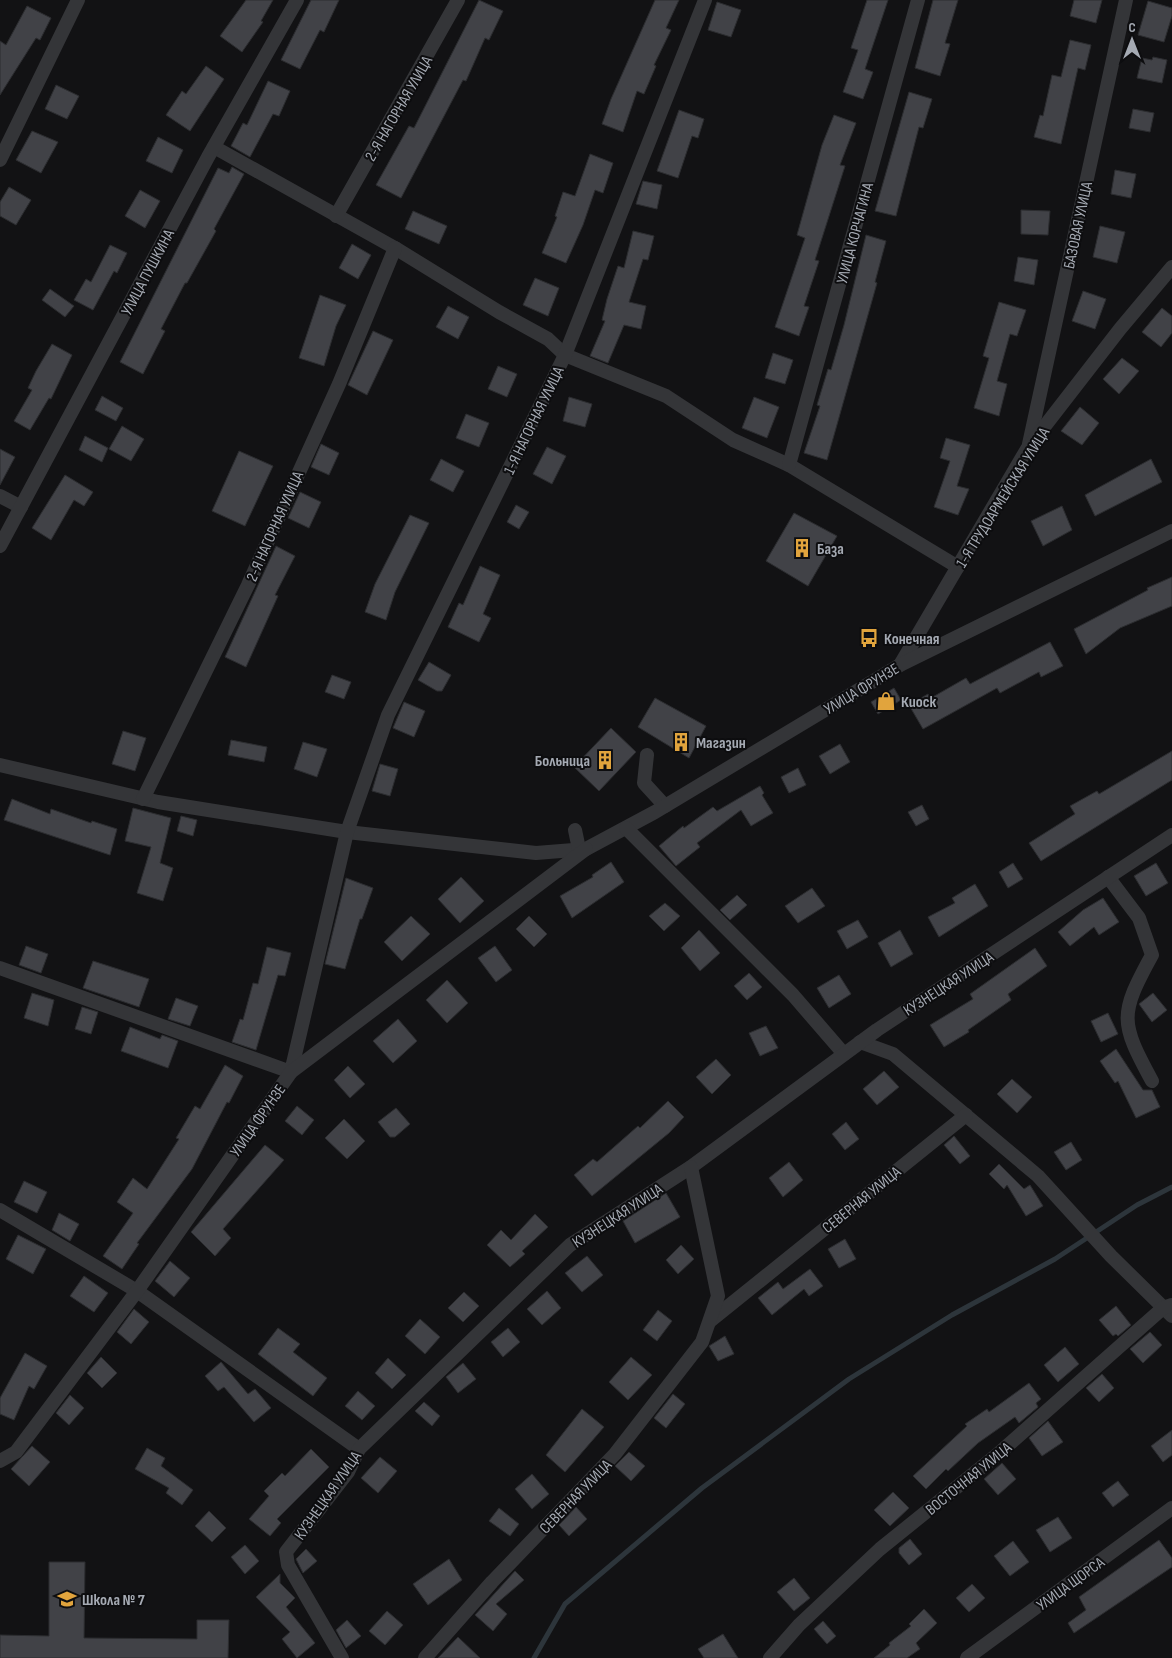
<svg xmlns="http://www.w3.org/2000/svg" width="1172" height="1658" font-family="'Sofia Sans Condensed',sans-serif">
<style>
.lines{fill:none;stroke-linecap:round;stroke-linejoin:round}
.stream{stroke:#2d353b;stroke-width:5}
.building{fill:#414247;stroke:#2c2d30}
.street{stroke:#343538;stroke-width:14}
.labels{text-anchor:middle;stroke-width:4;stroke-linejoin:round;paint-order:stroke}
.street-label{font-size:16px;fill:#a5aab3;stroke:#0d0d0f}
.poi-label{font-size:16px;font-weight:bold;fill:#a5aab3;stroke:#0d0d0f;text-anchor:start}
</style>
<rect width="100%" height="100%" fill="#121214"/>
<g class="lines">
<!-- stream -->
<polyline class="stream" points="534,1658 565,1604 702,1488 849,1379 952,1315 1055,1259 1137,1205 1172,1187"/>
</g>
<!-- building -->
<g class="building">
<polygon points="246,0 273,0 261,21 263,22 242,52 220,36"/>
<polygon points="311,0 339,0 324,32 320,30 300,69 281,60"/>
<polygon points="479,0 503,11 489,40 485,38 466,81 463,80 401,198 376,185 409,126 414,128"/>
<polygon points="655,0 679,0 666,28 671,30 654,65 656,66 644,94 637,91 623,132 602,124 611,99"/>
<polygon points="867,0 888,0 865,69 873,72 863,99 843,92 858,50 851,48"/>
<polygon points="933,0 958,0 945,43 950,44 940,76 915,68"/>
<polygon points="1074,0 1102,0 1096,23 1070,16"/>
<polygon points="1148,1 1172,8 1172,16 1164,42 1138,35"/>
<polygon points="717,2 741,10 731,37 708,30"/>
<polygon points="27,6 51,18 40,40 36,38 0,95 0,41 6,45"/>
<polygon points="1070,40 1091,45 1085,70 1078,68 1061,144 1034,137 1040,115 1043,116 1052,75 1061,77"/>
<polygon points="1153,57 1167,60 1162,83 1137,78 1142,58 1152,60"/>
<polygon points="206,66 224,79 190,131 166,115 182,91 186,94"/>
<polygon points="268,81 290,91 279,116 273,114 250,157 231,146 243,123 247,125"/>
<polygon points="56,85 79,96 67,119 45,109"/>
<polygon points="909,92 932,99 923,128 919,127 896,216 875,211"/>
<polygon points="1133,109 1154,113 1150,132 1129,128"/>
<polygon points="679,110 704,119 698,138 692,136 678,178 657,171"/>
<polygon points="834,115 856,123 840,165 845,166 815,260 819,261 804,306 809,307 799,336 775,327 805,238 797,235 822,145"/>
<polygon points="32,131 58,142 41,173 16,160"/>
<polygon points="158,137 183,150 172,173 146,161"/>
<polygon points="590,154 613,163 603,193 595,190 583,225 566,263 542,253 557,217 555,216 563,192 575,196"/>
<polygon points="232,167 244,174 214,229 216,231 187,283 185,283 161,329 165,331 143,374 120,362 218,168 229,173"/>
<polygon points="1115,170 1136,174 1131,198 1111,194"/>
<polygon points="643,181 662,185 657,209 636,204"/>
<polygon points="9,187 31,200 16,225 0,216 0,202"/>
<polygon points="140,190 160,201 145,228 125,216"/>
<polygon points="1021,210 1050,211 1048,235 1021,234"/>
<polygon points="413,211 447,226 439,244 405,229"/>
<polygon points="1100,226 1125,232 1117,263 1093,257"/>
<polygon points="633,231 654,236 648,260 643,259 629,302 646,306 641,329 624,325 608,363 590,356 605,321 602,320 607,299 618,266 624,268"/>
<polygon points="866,235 886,241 875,282 877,283 827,460 804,453 820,406 817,405 828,369 831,370 844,325"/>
<polygon points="352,244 371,255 358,279 339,268"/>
<polygon points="110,245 127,253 117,273 114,271 93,310 74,300 86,279 91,282"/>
<polygon points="1018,257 1038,260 1034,285 1014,281"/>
<polygon points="535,278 559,288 548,316 523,305"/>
<polygon points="50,289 74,306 65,317 42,300"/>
<polygon points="1083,291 1106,299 1095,329 1072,321"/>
<polygon points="320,295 346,305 336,326 324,366 299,358"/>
<polygon points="999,302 1026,310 1017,336 1010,334 997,381 1007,384 999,416 974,408 989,358 983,356"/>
<polygon points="448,306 469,317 458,339 436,327"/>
<polygon points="1162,308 1172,316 1172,333 1161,347 1142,332"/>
<polygon points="373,331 393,340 367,395 348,385"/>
<polygon points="52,344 72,355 51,399 49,398 30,430 14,421 32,390 28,388 36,371"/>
<polygon points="773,353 793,360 785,384 765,378"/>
<polygon points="1122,358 1139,371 1119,394 1103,379"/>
<polygon points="498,366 517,374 507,397 488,389"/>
<polygon points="102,396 123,408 116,421 95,410"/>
<polygon points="569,397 592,404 585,427 563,421"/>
<polygon points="754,397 779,407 767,438 742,428"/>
<polygon points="1080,407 1099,423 1082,445 1061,431"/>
<polygon points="466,414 489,423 479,447 456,438"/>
<polygon points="122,426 144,439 131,461 109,449"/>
<polygon points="85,436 108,448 102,462 79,450"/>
<polygon points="946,438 970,445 957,486 969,489 958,515 934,507 950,461 940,458"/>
<polygon points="321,444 339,453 329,475 311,467"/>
<polygon points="547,447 566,456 552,484 533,474"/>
<polygon points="0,449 15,457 0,485"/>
<polygon points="239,451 273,466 245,526 212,511"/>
<polygon points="441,459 464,471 453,492 430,480"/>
<polygon points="1151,459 1162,482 1095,516 1085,495"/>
<polygon points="65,475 93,492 84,506 74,500 51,540 32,528"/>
<polygon points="300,492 321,502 309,528 288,518"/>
<polygon points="516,505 529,512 519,529 507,522"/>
<polygon points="1062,506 1072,530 1043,546 1031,521"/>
<polygon points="794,513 837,536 808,586 766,561"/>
<polygon points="410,515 429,523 395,592 386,620 365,612 375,584"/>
<polygon points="276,546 295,556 275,595 278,596 246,667 225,657"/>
<polygon points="480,566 500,575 483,614 491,618 479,642 448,627 459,603 463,605"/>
<polygon points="1172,577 1172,606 1120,628 1086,654 1074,629 1148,590 1147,588"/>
<polygon points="1050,642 1063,666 1041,677 1039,672 1000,693 997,688 923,729 909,705 928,694 931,698 966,678 970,684"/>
<polygon points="429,662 451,675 442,691 437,691 418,680"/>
<polygon points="332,675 351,682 344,699 325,692"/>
<polygon points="894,688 901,700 878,714 871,702"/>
<polygon points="655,698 706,726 689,758 638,727"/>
<polygon points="404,702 425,711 414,737 393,728"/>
<polygon points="611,728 636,752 599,791 574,767"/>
<polygon points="123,731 146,738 135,771 112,764"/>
<polygon points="231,740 267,747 264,762 228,755"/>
<polygon points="303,742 327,749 317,777 294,769"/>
<polygon points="840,744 850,762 830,774 819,756"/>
<polygon points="1172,751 1172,780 1041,861 1029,843 1075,814 1070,806 1097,791 1099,794"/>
<polygon points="380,764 398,769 390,796 372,791"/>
<polygon points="798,768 806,785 789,793 781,777"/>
<polygon points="760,786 764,793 762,795 773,813 751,826 741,810 697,843 700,847 676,866 659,846 683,826 684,828 713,807 717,811"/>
<polygon points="12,799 50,814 51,809 91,823 92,821 117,829 110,855 4,820"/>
<polygon points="922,805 929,819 916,826 908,812"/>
<polygon points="133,808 171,818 160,863 173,868 163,901 137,893 151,847 125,841"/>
<polygon points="181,816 197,820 193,836 177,831"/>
<polygon points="611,862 624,882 572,918 560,896 593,877 592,875"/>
<polygon points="1013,863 1023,879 1008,888 999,872"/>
<polygon points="1156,863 1168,883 1146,896 1134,876"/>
<polygon points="461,877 484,901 460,923 438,899"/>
<polygon points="346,878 373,888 362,919 360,919 345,969 325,964"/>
<polygon points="975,884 988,906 939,937 928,917 955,903 952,898"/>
<polygon points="812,888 825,906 798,923 785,906"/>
<polygon points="737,895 747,905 730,920 720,910"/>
<polygon points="1103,898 1119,922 1099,935 1094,927 1070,946 1058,932 1083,910"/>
<polygon points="665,903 680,916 664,931 649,916"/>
<polygon points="411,916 430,934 402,961 384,942"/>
<polygon points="529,916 547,934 534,947 516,929"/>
<polygon points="858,920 868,937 847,949 837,931"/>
<polygon points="699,930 720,953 700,971 681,948"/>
<polygon points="900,930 913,954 891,967 878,943"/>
<polygon points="26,946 48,954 41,973 19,965"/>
<polygon points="495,946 512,970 496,982 478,958"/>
<polygon points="267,947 291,953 285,976 278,975 256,1050 232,1042 240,1019 243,1020 253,983 258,984"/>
<polygon points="1035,948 1047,966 1008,994 1011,1000 968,1030 969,1032 944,1047 930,1025 973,999 970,994"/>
<polygon points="93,961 149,979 139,1007 83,988"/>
<polygon points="749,973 762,987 747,1000 734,986"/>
<polygon points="839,975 851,994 829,1008 817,988"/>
<polygon points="447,980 468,1003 447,1023 426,1000"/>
<polygon points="32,993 54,1000 48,1026 24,1018"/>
<polygon points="1153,993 1167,1010 1152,1022 1139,1004"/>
<polygon points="176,998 198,1006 190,1026 168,1019"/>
<polygon points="82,1007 98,1012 91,1034 75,1029"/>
<polygon points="1108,1013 1118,1034 1101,1042 1091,1021"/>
<polygon points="398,1019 417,1041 393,1063 373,1041"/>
<polygon points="766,1026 778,1048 760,1056 749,1033"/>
<polygon points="130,1027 160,1039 162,1035 178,1041 168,1068 121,1051"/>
<polygon points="1116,1049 1143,1090 1152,1090 1160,1107 1136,1118 1118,1081 1115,1083 1100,1061"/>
<polygon points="716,1059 731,1075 712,1094 696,1077"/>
<polygon points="225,1065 243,1076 229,1103 227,1102 192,1169 137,1243 139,1244 122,1269 103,1256 133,1213 117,1202 133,1178 147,1189 179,1139 176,1138 195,1106 200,1109"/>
<polygon points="348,1066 365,1084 350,1098 334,1080"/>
<polygon points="884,1071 899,1087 877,1105 863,1089"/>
<polygon points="1012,1079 1032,1097 1017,1113 997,1094"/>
<polygon points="668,1101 684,1117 669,1133 592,1196 574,1175 593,1159 597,1162 638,1126 640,1128"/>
<polygon points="297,1106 314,1120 302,1135 285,1121"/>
<polygon points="396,1108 410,1124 395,1137 390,1137 378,1122"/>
<polygon points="344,1119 365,1141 347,1159 325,1138"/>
<polygon points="846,1122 859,1139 845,1150 832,1134"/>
<polygon points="954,1136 970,1156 960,1164 944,1145"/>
<polygon points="1071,1142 1082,1160 1066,1170 1054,1152"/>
<polygon points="265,1145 284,1160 223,1229 231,1238 215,1256 191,1232"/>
<polygon points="789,1162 803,1180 783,1197 769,1178"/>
<polygon points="999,1164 1024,1189 1030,1185 1043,1206 1026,1216 1007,1185 1004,1189 989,1174"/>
<polygon points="24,1181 47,1192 37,1213 14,1202"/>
<polygon points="666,1193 680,1217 635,1243 623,1221"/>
<polygon points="59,1213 79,1224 70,1241 52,1230"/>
<polygon points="535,1214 548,1227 522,1251 525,1254 510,1267 487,1245 501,1230 511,1240"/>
<polygon points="18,1235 46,1249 33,1274 6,1259"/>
<polygon points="845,1239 856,1259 839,1268 828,1249"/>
<polygon points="681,1245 694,1259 678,1274 666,1260"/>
<polygon points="587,1256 603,1275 582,1292 565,1273"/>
<polygon points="170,1261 190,1278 174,1297 155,1281"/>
<polygon points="810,1269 823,1286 809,1296 804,1289 772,1315 758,1298 778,1282 783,1289"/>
<polygon points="84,1276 108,1293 94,1312 70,1296"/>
<polygon points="547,1291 561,1308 542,1325 527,1309"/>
<polygon points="464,1292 479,1306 463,1322 448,1308"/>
<polygon points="1116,1306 1131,1325 1118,1336 1116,1334 1113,1336 1099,1320"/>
<polygon points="134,1309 149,1322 131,1344 117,1332"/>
<polygon points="658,1310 672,1321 657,1341 643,1330"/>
<polygon points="420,1319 440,1337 425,1354 405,1336"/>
<polygon points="278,1328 300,1344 293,1352 327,1378 313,1396 258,1354"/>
<polygon points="508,1328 520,1342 503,1357 491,1342"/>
<polygon points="1150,1332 1162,1345 1143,1363 1130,1349"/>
<polygon points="725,1336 734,1354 718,1361 709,1346"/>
<polygon points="1065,1347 1079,1364 1058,1382 1044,1365"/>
<polygon points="25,1353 47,1366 34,1389 29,1386 14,1420 0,1414 0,1398"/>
<polygon points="101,1357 117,1373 102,1388 87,1373"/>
<polygon points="631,1357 652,1375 628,1400 609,1382"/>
<polygon points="388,1358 406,1375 392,1389 375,1373"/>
<polygon points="221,1362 248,1394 255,1389 271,1408 254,1422 224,1387 218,1391 205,1376"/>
<polygon points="463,1363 476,1379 458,1393 446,1377"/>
<polygon points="1102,1374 1114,1388 1099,1402 1086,1388"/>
<polygon points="1029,1383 1041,1399 1036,1403 1038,1407 1019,1423 1015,1417 978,1443 948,1471 946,1469 926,1489 913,1476 967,1426 965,1424 987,1409 989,1412"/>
<polygon points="358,1391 375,1406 362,1420 345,1406"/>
<polygon points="673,1394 685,1404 666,1428 654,1418"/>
<polygon points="70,1395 84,1408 69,1425 56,1413"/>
<polygon points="424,1402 440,1416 432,1426 415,1411"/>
<polygon points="582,1409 604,1427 565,1472 546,1455"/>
<polygon points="1048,1421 1063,1442 1042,1456 1029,1438"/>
<polygon points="1172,1430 1172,1455 1163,1462 1151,1446"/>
<polygon points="32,1446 50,1462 29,1486 11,1469"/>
<polygon points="147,1448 165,1458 161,1466 193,1490 182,1505 166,1493 169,1488 135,1469"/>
<polygon points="311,1449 329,1467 277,1519 281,1523 270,1536 249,1519 269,1496 264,1491 282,1473 285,1476"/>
<polygon points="629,1452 645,1466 631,1481 615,1466"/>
<polygon points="380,1457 397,1471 378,1493 361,1478"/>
<polygon points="1002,1463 1016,1479 998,1495 984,1479"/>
<polygon points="532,1474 549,1494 532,1509 515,1489"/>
<polygon points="1118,1481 1129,1495 1113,1507 1102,1493"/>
<polygon points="893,1492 909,1508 890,1526 874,1510"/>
<polygon points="576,1507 587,1519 569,1536 559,1525"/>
<polygon points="499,1508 519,1524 510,1536 489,1521"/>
<polygon points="209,1511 226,1528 212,1542 195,1526"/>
<polygon points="1058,1517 1072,1538 1050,1552 1036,1530"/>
<polygon points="910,1539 922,1554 909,1565 899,1553 899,1548"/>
<polygon points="1159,1540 1172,1558 1172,1567 1074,1633 1068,1623 1086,1610 1079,1597"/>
<polygon points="1013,1541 1029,1562 1010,1576 994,1556"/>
<polygon points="245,1545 259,1561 245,1574 231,1557"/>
<polygon points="306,1549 317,1561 303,1573 296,1559"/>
<polygon points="449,1559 462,1580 428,1605 413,1584"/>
<polygon points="49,1562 85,1562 84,1638 197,1639 197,1620 229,1620 228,1658 0,1658 0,1635 49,1636"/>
<polygon points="515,1571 524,1580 496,1604 507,1614 493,1631 475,1615"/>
<polygon points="280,1574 280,1583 295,1598 286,1607 315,1643 297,1658 282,1639 290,1632 256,1597"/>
<polygon points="794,1578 810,1598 794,1611 777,1592"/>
<polygon points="972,1584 985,1598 969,1612 956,1598"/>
<polygon points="924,1609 937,1623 916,1643 920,1649 907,1658 874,1658 890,1645 889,1643 911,1626 909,1624"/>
<polygon points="387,1611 403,1625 385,1645 369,1631"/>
<polygon points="347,1620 361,1636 346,1648 336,1630"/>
<polygon points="823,1621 836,1636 827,1644 814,1629"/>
<polygon points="723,1634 738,1658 704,1658 698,1649"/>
<polygon points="458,1637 480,1658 438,1658"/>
</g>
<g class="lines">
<!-- street -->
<g class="street">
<polyline points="214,147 395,248 499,312 548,339 565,355 666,396 733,440 789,465 958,567"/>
<polyline points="0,160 78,0"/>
<polyline points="336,216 458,0"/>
<polyline points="1029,444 1126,0"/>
<polyline points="789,465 918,0"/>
<polyline points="0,496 21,507"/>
<polyline points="0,546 208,157 297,0"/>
<polyline points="900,665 1027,449 1120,329 1172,267"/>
<polyline points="647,755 644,783 665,806"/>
<polyline points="0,765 158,802 347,832 536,853 586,849 655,812 900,665 1172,531"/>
<polyline points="143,799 248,585 339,384 395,248"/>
<polyline points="626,828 793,995 844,1054"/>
<polyline points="575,830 579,849"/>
<path d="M 1108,877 L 1139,918 L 1152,955 C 1119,1015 1120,1022 1152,1081"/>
<polyline points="0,968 291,1072 347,832 388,715 565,355 705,0"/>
<polyline points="860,1042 893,1054 1038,1176 1111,1256 1172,1316"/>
<polyline points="0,1210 137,1291 359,1449"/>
<polyline points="710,1321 966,1115"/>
<polyline points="0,1461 16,1452 137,1291 291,1072 586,849"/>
<polyline points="342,1658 288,1565 286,1552 348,1472 359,1449 570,1245 691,1167 877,1030 1172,835"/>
<polyline points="425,1658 492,1582 615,1454 702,1342 718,1296 691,1167"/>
<polyline points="770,1658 799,1625 880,1549 998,1454 1163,1308 1172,1305"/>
<polyline points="967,1658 1172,1508"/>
</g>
</g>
<!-- icons -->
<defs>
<g id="building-bare" transform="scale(1.5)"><path d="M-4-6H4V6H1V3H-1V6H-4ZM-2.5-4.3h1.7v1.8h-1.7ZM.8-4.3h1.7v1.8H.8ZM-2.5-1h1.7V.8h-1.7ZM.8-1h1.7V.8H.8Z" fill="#e1a43d" stroke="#0d0d0f" stroke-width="2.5" paint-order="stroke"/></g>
<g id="bus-bare" transform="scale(1.5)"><path d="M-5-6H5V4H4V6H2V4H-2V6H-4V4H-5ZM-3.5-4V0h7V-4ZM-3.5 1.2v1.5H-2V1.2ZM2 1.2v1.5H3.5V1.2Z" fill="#e1a43d" stroke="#0d0d0f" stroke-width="2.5" paint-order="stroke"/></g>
<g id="shop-bare" transform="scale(1.5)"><path d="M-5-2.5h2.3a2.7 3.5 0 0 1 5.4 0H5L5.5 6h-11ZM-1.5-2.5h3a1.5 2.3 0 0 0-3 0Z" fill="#e1a43d" stroke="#0d0d0f" stroke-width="2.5" paint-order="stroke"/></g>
<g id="school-bare" transform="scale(1.5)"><path d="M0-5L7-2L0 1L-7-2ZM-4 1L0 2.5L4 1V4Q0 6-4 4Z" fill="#e1a43d" stroke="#0d0d0f" stroke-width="2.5" paint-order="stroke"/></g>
</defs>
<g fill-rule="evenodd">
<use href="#building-bare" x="802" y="548"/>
<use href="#bus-bare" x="869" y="638"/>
<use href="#shop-bare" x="886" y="701"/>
<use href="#building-bare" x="681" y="742"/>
<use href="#building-bare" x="605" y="760"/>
<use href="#school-bare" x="67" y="1599"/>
</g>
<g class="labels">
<!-- street labels -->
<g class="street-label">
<text transform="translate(398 108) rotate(-60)" y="6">2-Я НАГОРНАЯ УЛИЦА</text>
<text transform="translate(1077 225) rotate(-78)" y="6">БАЗОВАЯ УЛИЦА</text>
<text transform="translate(854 233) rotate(-75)" y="6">УЛИЦА КОРЧАГИНА</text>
<text transform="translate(147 272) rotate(-62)" y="6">УЛИЦА ПУШКИНА</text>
<text transform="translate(533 420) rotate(-64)" y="6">1-Я НАГОРНАЯ УЛИЦА</text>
<text transform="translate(1002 497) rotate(-58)" y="6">1-Я ТРУДОАРМЕЙСКАЯ УЛИЦА</text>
<text transform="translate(274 526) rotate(-66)" y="6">2-Я НАГОРНАЯ УЛИЦА</text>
<text transform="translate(861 688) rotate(-31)" y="6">УЛИЦА ФРУНЗЕ</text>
<text transform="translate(948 983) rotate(-33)" y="6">КУЗНЕЦКАЯ УЛИЦА</text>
<text transform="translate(257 1120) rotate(-55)" y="6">УЛИЦА ФРУНЗЕ</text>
<text transform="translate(861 1199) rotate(-39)" y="6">СЕВЕРНАЯ УЛИЦА</text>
<text transform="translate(617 1215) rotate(-33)" y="6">КУЗНЕЦКАЯ УЛИЦА</text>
<text transform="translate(968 1478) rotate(-39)" y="6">ВОСТОЧНАЯ УЛИЦА</text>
<text transform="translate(327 1495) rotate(-55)" y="6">КУЗНЕЦКАЯ УЛИЦА</text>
<text transform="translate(575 1496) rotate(-46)" y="6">СЕВЕРНАЯ УЛИЦА</text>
<text transform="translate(1070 1583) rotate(-36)" y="6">УЛИЦА ЩОРСА</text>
</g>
<!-- poi labels -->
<g class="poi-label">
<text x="817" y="554">База</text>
<text x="884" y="644">Конечная</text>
<text x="901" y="707">Киоск</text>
<text x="696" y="748">Магазин</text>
<text x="590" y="766" text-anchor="end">Больница</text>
<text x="82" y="1605">Школа № 7</text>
</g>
</g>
<!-- north arrow -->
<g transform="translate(1132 40)" stroke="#0d0d0f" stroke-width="4" paint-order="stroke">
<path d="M0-4L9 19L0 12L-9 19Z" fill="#a5aab3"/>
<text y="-8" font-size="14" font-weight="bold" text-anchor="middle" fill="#a5aab3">С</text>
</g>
</svg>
